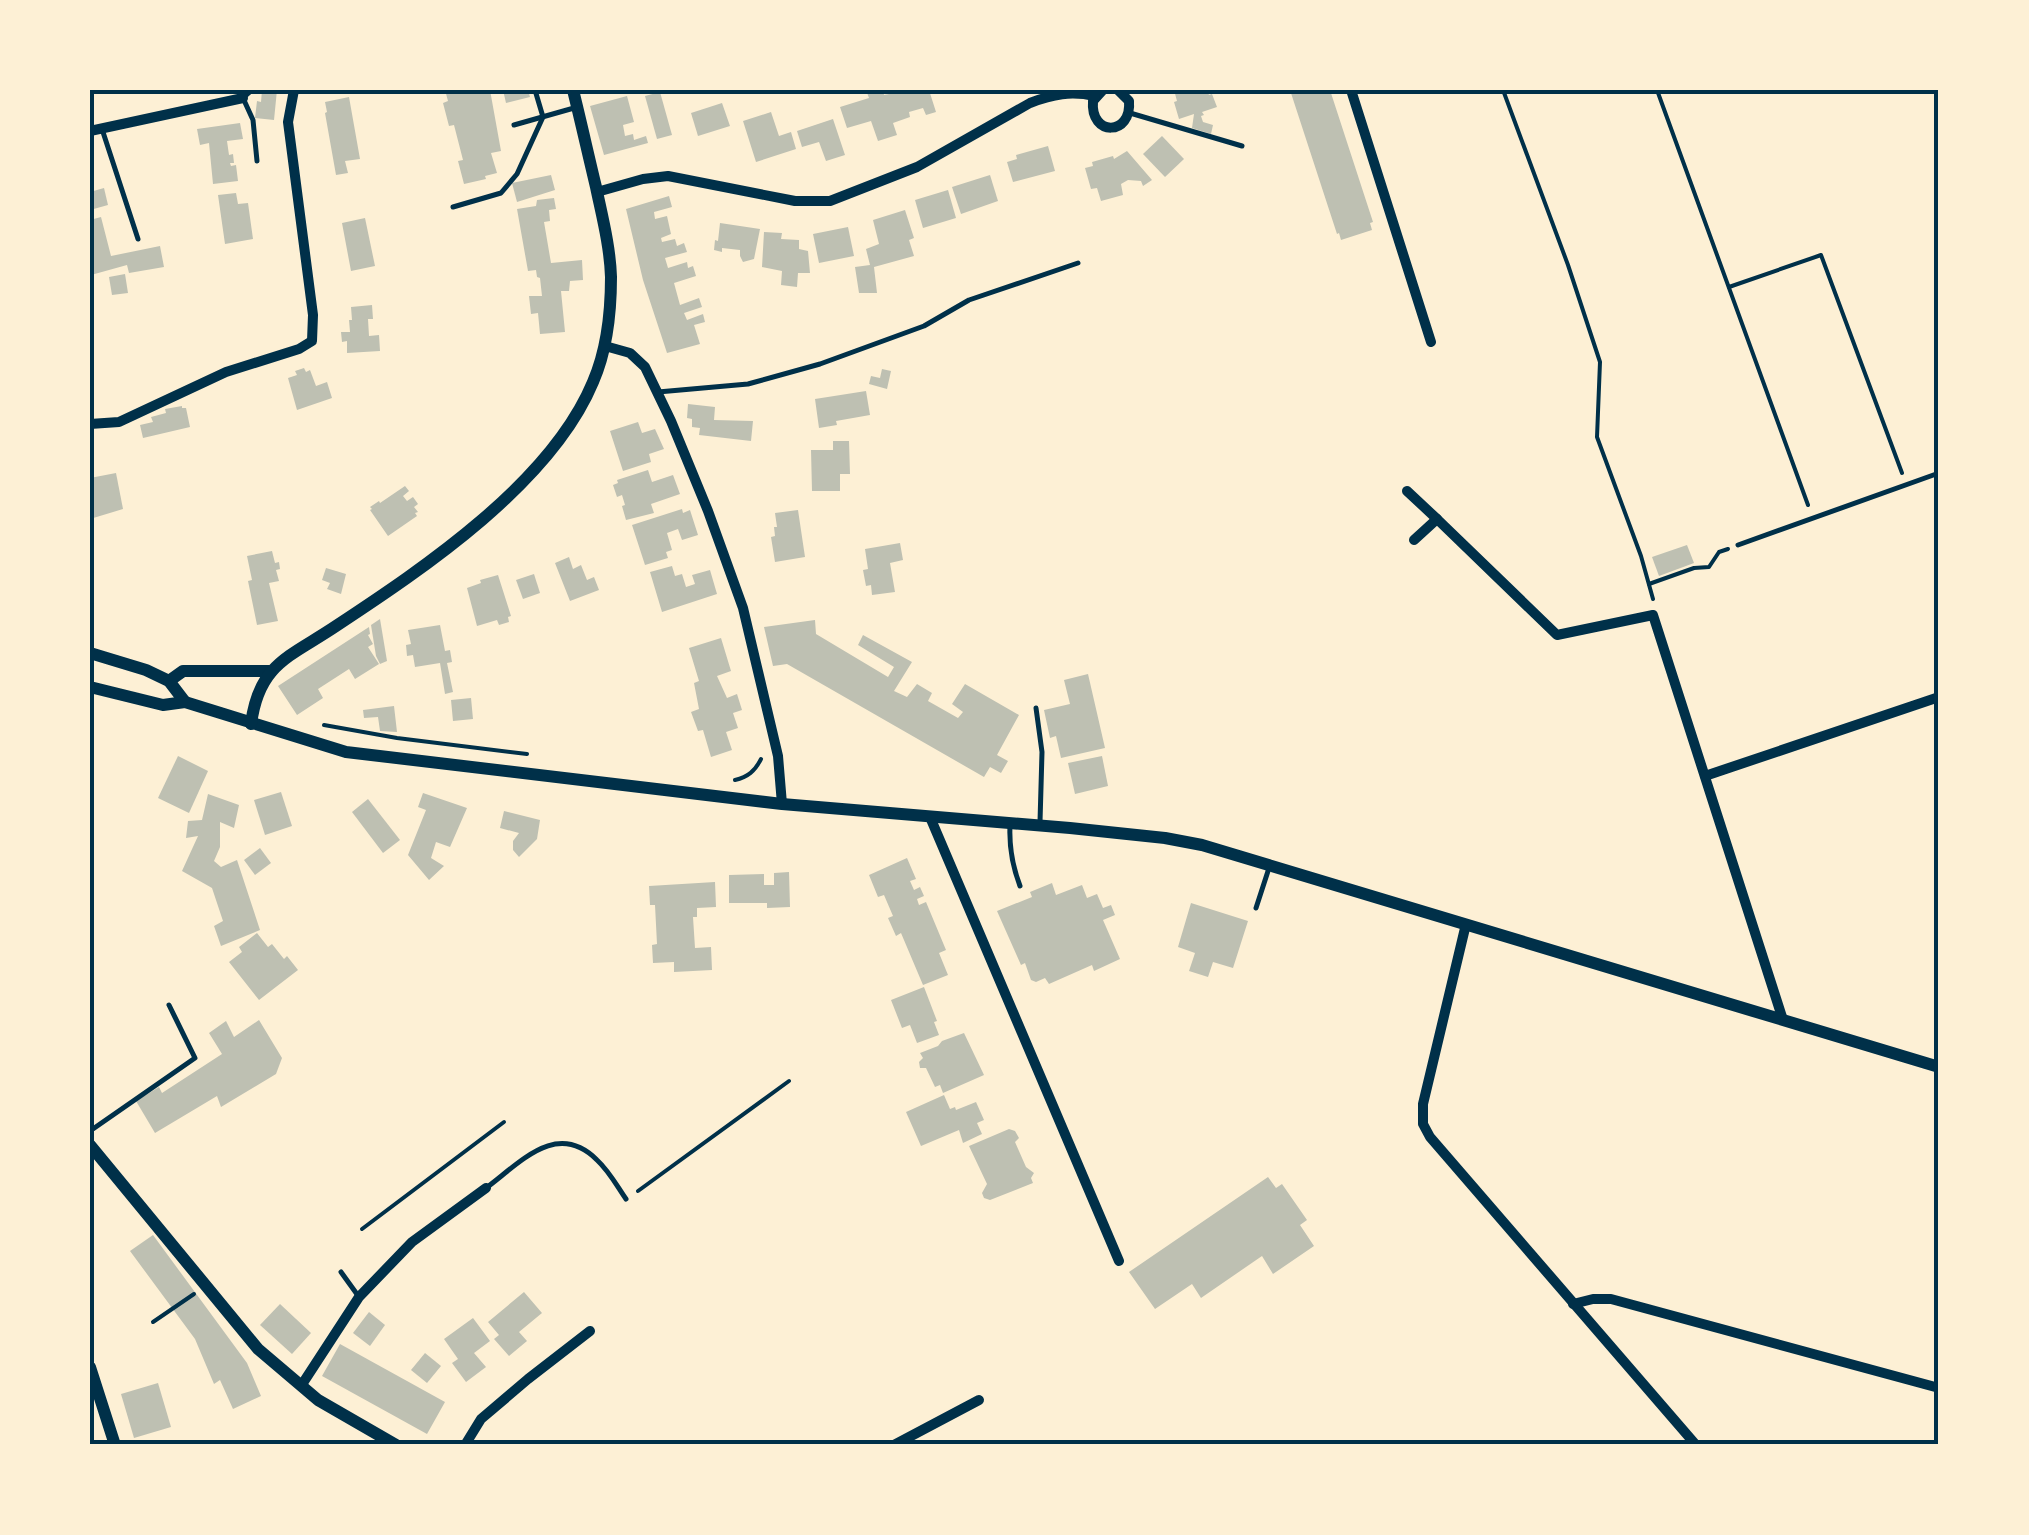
<svg xmlns="http://www.w3.org/2000/svg" width="2029" height="1535" font-family="'Fira Sans',sans-serif">
<style>
.building{fill:#bec0b2}
.lines{fill:none;stroke-linecap:round;stroke-linejoin:round}
.path{stroke:#003049;stroke-width:4}
.service{stroke:#003049;stroke-width:5}
.minor{stroke:#003049;stroke-width:10}
.tertiary{stroke:#003049;stroke-width:12}
.neatline{fill:none;stroke:#003049;stroke-width:4}
</style>
<rect width="100%" height="100%" fill="#fdf0d5"/>
<!-- building -->
<g class="building">
<polygon points="262,90 277,90 274,120 255,118 257,101 261,102"/>
<polygon points="445,90 490,90 501,151 491,153 497,173 485,176 486,179 464,184 458,161 463,160 454,125 449,126 443,103 448,101"/>
<polygon points="503,90 528,90 530,97 506,103"/>
<polygon points="866,90 883,90 884,95 889,94 888,90 929,90 936,112 926,115 923,108 909,112 910,117 893,123 897,135 878,141 871,121 847,128 840,107 869,98"/>
<polygon points="1174,90 1207,90 1209,95 1212,94 1217,107 1202,112 1204,115 1201,116 1203,122 1213,125 1211,134 1192,128 1194,114 1179,119 1174,102 1177,101"/>
<polygon points="1290,90 1330,90 1373,222 1370,223 1372,230 1341,240 1339,233 1337,234"/>
<polygon points="660,92 672,135 657,139 645,96"/>
<polygon points="627,96 634,122 623,125 625,136 633,134 634,140 646,136 648,143 604,155 590,106"/>
<polygon points="349,97 360,159 345,161 348,173 336,175 325,113 327,112 325,102"/>
<polygon points="722,103 730,126 698,136 691,113"/>
<polygon points="771,112 779,136 791,132 796,149 756,162 743,121"/>
<polygon points="833,119 845,155 826,161 819,142 802,147 797,131"/>
<polygon points="240,123 243,139 227,141 229,155 233,154 234,163 230,163 231,166 236,165 238,181 213,184 209,143 200,145 197,129"/>
<polygon points="1162,136 1184,159 1165,177 1143,154"/>
<polygon points="1048,146 1055,171 1013,182 1007,162 1017,159 1016,155"/>
<polygon points="1127,151 1152,180 1143,186 1141,181 1128,180 1121,184 1123,195 1101,201 1097,188 1091,189 1085,168 1093,166 1092,162 1113,156 1114,159"/>
<polygon points="551,175 555,190 517,202 512,183"/>
<polygon points="990,175 998,201 961,214 952,187"/>
<polygon points="104,188 108,205 90,210 90,192"/>
<polygon points="948,190 956,218 923,228 915,200"/>
<polygon points="236,193 238,204 248,203 253,239 225,244 218,195"/>
<polygon points="669,196 672,207 654,212 655,219 667,216 671,234 661,238 662,242 675,239 677,246 684,243 687,252 665,258 668,268 687,262 688,268 693,266 696,276 674,283 680,305 699,298 702,307 684,313 687,320 703,314 705,322 694,325 700,344 667,353 643,280 626,209"/>
<polygon points="554,198 556,209 549,210 550,221 544,222 551,263 582,260 583,280 570,281 569,291 561,291 565,332 540,334 538,313 531,314 529,296 542,296 540,278 537,277 536,270 528,271 517,209 536,206 537,200"/>
<polygon points="905,210 914,238 909,240 914,256 874,267 877,293 859,293 855,267 870,265 866,249 879,244 873,220"/>
<polygon points="101,217 111,256 160,246 164,267 129,273 127,265 91,275 90,220"/>
<polygon points="365,218 375,266 351,271 342,223"/>
<polygon points="720,223 760,229 754,259 743,262 740,256 740,250 722,248 722,252 714,250 715,240 718,241"/>
<polygon points="848,227 854,256 819,263 813,234"/>
<polygon points="764,232 782,233 781,239 799,240 799,249 808,251 810,273 798,273 797,287 781,285 782,271 762,267"/>
<polygon points="125,274 128,293 112,295 109,277"/>
<polygon points="372,305 373,319 368,319 369,336 379,335 380,351 347,353 347,341 342,342 341,332 350,332 349,320 352,320 351,307"/>
<polygon points="304,368 306,372 310,370 316,386 327,382 332,398 297,410 288,378 297,375 295,371"/>
<polygon points="882,369 891,371 887,389 869,384 871,376 880,378"/>
<polygon points="866,391 870,415 836,421 837,425 819,428 815,399"/>
<polygon points="688,404 715,407 714,420 753,421 751,441 699,435 700,428 692,427 692,419 687,418"/>
<polygon points="182,406 182,408 186,408 190,427 143,438 140,425 153,422 151,417 166,413 165,409"/>
<polygon points="638,422 642,433 655,429 664,449 649,454 651,462 623,471 610,431"/>
<polygon points="833,441 849,441 850,474 840,474 840,491 812,491 811,450 833,450"/>
<polygon points="648,470 652,482 673,475 680,494 651,504 654,513 626,520 622,506 625,505 622,495 617,497 613,485 618,483 617,480"/>
<polygon points="116,473 123,509 90,519 90,478"/>
<polygon points="405,486 409,491 403,496 407,501 413,497 418,504 414,507 418,512 415,513 417,516 388,536 370,510 372,509 370,507 379,501 380,503"/>
<polygon points="682,509 683,513 690,510 698,535 682,540 678,529 667,533 672,550 666,552 668,558 645,565 632,525"/>
<polygon points="798,510 805,557 775,562 771,537 775,536 774,527 777,527 775,513"/>
<polygon points="900,543 903,560 890,563 895,592 872,595 871,585 866,586 863,570 868,569 865,549"/>
<polygon points="1687,545 1694,563 1659,576 1652,557"/>
<polygon points="272,551 275,563 279,562 280,569 276,570 279,581 269,583 278,621 257,625 248,581 252,580 247,556"/>
<polygon points="569,557 573,569 581,565 587,580 594,577 599,590 570,601 555,563"/>
<polygon points="672,566 675,576 682,574 686,587 695,584 692,575 710,570 717,594 662,612 650,572"/>
<polygon points="326,568 346,574 341,594 327,589 330,583 322,580"/>
<polygon points="534,574 540,593 523,599 516,580"/>
<polygon points="498,575 511,616 508,617 509,622 499,625 497,620 477,626 467,588 481,583 480,580"/>
<polygon points="380,619 387,661 380,664 376,656 371,625"/>
<polygon points="815,620 816,634 888,677 894,667 858,645 863,635 912,662 894,691 907,697 917,684 932,693 928,701 958,718 963,712 952,704 965,684 1019,715 997,755 1008,761 1001,773 990,767 984,777 787,664 773,666 764,627"/>
<polygon points="440,625 445,651 450,650 452,662 447,663 453,692 445,694 440,663 415,667 413,655 407,656 406,645 411,644 408,630"/>
<polygon points="369,627 370,634 368,635 373,644 368,647 379,664 355,679 349,669 318,689 323,698 297,715 278,686"/>
<polygon points="721,638 731,671 717,676 727,698 737,694 742,710 733,713 738,728 726,732 732,750 711,757 703,730 698,731 691,712 699,709 694,683 699,681 689,648"/>
<polygon points="1088,674 1105,748 1061,758 1056,736 1050,738 1044,710 1070,704 1064,680"/>
<polygon points="471,698 473,719 453,721 451,700"/>
<polygon points="394,706 397,732 380,731 378,717 364,718 363,710"/>
<polygon points="178,756 208,771 189,813 158,798"/>
<polygon points="1102,756 1108,786 1075,794 1068,763"/>
<polygon points="281,792 292,826 265,835 254,800"/>
<polygon points="423,793 467,808 450,847 436,842 431,858 444,866 429,880 408,855 426,810 418,807"/>
<polygon points="208,794 239,805 234,828 220,822 220,847 214,861 221,867 237,860 260,930 221,946 214,926 223,921 212,888 182,871 198,836 186,838 188,821 202,820"/>
<polygon points="368,799 400,840 383,853 352,812"/>
<polygon points="504,811 540,820 537,839 519,857 513,850 513,841 519,833 500,828"/>
<polygon points="260,848 271,863 255,875 244,860"/>
<polygon points="907,858 916,879 910,881 914,890 920,887 924,896 917,899 919,905 926,902 946,950 939,953 948,975 923,985 901,933 896,936 888,918 893,916 884,895 878,897 869,875"/>
<polygon points="789,872 790,907 767,908 767,903 729,903 729,875 764,874 764,885 774,885 774,873"/>
<polygon points="715,882 716,907 697,908 697,917 693,917 695,948 711,947 712,970 674,972 674,962 653,963 652,945 657,944 655,905 650,905 649,886"/>
<polygon points="1052,883 1056,895 1082,885 1087,898 1097,894 1103,908 1111,905 1115,915 1103,920 1120,959 1094,971 1092,965 1049,984 1045,978 1036,982 1031,980 1025,963 1021,965 997,911 1032,897 1030,892"/>
<polygon points="1191,903 1248,921 1233,968 1213,962 1208,977 1189,971 1195,953 1178,947"/>
<polygon points="257,933 268,947 272,944 284,959 287,956 298,970 259,1000 229,962 242,952 239,947"/>
<polygon points="924,987 937,1021 934,1022 939,1035 917,1043 910,1025 902,1028 891,1000"/>
<polygon points="259,1020 282,1058 276,1074 221,1107 217,1096 155,1133 136,1101 159,1087 162,1093 222,1054 209,1033 226,1021 234,1037"/>
<polygon points="964,1033 984,1075 943,1093 940,1085 935,1087 926,1068 920,1068 919,1062 923,1058 920,1053 938,1046 942,1041"/>
<polygon points="944,1095 950,1109 955,1107 956,1110 976,1102 984,1120 977,1123 982,1134 963,1143 959,1130 921,1146 906,1112"/>
<polygon points="1009,1129 1015,1131 1019,1138 1015,1142 1026,1167 1034,1173 1031,1178 1033,1183 990,1200 984,1198 982,1193 987,1184 969,1146"/>
<polygon points="1268,1177 1276,1188 1282,1184 1307,1220 1300,1225 1314,1246 1273,1274 1262,1256 1201,1298 1192,1284 1155,1309 1129,1272"/>
<polygon points="153,1235 247,1363 261,1396 233,1409 220,1380 214,1384 195,1339 130,1251"/>
<polygon points="524,1292 542,1313 519,1332 527,1341 509,1356 494,1339 499,1335 488,1322"/>
<polygon points="280,1304 311,1333 292,1354 260,1325"/>
<polygon points="369,1312 385,1325 370,1346 353,1333"/>
<polygon points="473,1318 490,1341 474,1353 486,1367 466,1382 452,1363 458,1359 444,1339"/>
<polygon points="340,1344 445,1402 427,1434 322,1376"/>
<polygon points="425,1353 441,1366 427,1383 411,1370"/>
<polygon points="158,1383 171,1427 134,1438 121,1394"/>
</g>
<g class="lines">
<!-- path -->
<g class="path">
<polyline points="1503,90 1568,265 1600,362 1597,437 1641,556 1653,599"/>
<polyline points="1657,90 1808,505"/>
<polyline points="1729,287 1821,255 1902,473"/>
<polyline points="1649,584 1694,568 1709,567 1719,552 1728,549"/>
<polyline points="324,725 397,738 527,754"/>
<path d="M 735,780 C 748,777 755,771 761,759"/>
<polyline points="638,1191 789,1081"/>
<polyline points="362,1229 504,1122"/>
<polyline points="153,1322 194,1294"/>
</g>
<!-- service -->
<g class="service">
<polyline points="252,90 243,98 253,120 257,161"/>
<polyline points="1130,113 1242,146"/>
<polyline points="514,125 574,108"/>
<polyline points="102,129 138,239"/>
<polyline points="453,207 501,193 517,174 543,117 535,90"/>
<polyline points="658,392 748,384 820,364 924,326 969,300 1078,263"/>
<polyline points="1738,545 1939,473"/>
<polyline points="1036,708 1042,752 1040,822"/>
<path d="M 1010,826 C 1009,848 1012,865 1020,886"/>
<polyline points="1256,908 1269,868"/>
<polyline points="90,1131 195,1058 169,1005"/>
<path d="M 486,1188 C 521,1162 557,1120 597,1160 C 609,1171 617,1186 626,1199"/>
<polyline points="341,1272 359,1297"/>
</g>
<!-- minor -->
<g class="minor">
<path d="M 1103,90 L 1093,101 C 1090,137 1132,136 1129,101 L 1118,90"/>
<polyline points="1351,90 1431,342"/>
<polyline points="90,131 243,98"/>
<path d="M 597,192 L 643,179 L 668,176 L 795,201 L 830,201 L 917,167 L 1030,103 C 1053,94 1071,91 1095,96"/>
<polyline points="605,346 630,353 645,367 671,421 708,511 743,608 778,756 782,804"/>
<polyline points="90,424 119,422 226,372 299,349 312,341 313,315 288,122 294,90"/>
<polyline points="1407,491 1437,519"/>
<polyline points="1414,540 1437,519 1557,635 1653,615 1783,1020"/>
<polyline points="1705,776 1939,697"/>
<polyline points="930,817 1119,1261"/>
<polyline points="1466,924 1423,1104 1423,1124 1430,1137 1696,1445"/>
<polyline points="1573,1304 1593,1299 1611,1299 1939,1388"/>
<polyline points="301,1386 359,1297 412,1242 486,1188"/>
<polyline points="465,1445 481,1419 528,1379 590,1331"/>
<polyline points="894,1445 979,1400"/>
</g>
<!-- tertiary -->
<g class="tertiary">
<polyline points="90,653 146,670 169,681 185,702"/>
<polyline points="169,681 183,671 269,671"/>
<polyline points="90,687 163,705 185,702 346,752 782,804 1070,828 1165,838 1202,845 1939,1067"/>
<path d="M 251,724 C 259,663 290,657 336,626 C 424,568 551,483 593,382 C 607,350 611,311 611,277 C 610,246 602,216 596,187 C 588,154 581,122 573,90"/>
<polyline points="90,1145 258,1349 318,1400 396,1445"/>
<polyline points="90,1367 115,1445"/>
</g>
</g>
<!-- border -->
<rect width="2029" height="1535" fill="none" stroke="#fdf0d5" stroke-width="185"/>
<rect x="92" y="92" width="1844" height="1350" class="neatline"/>
</svg>
